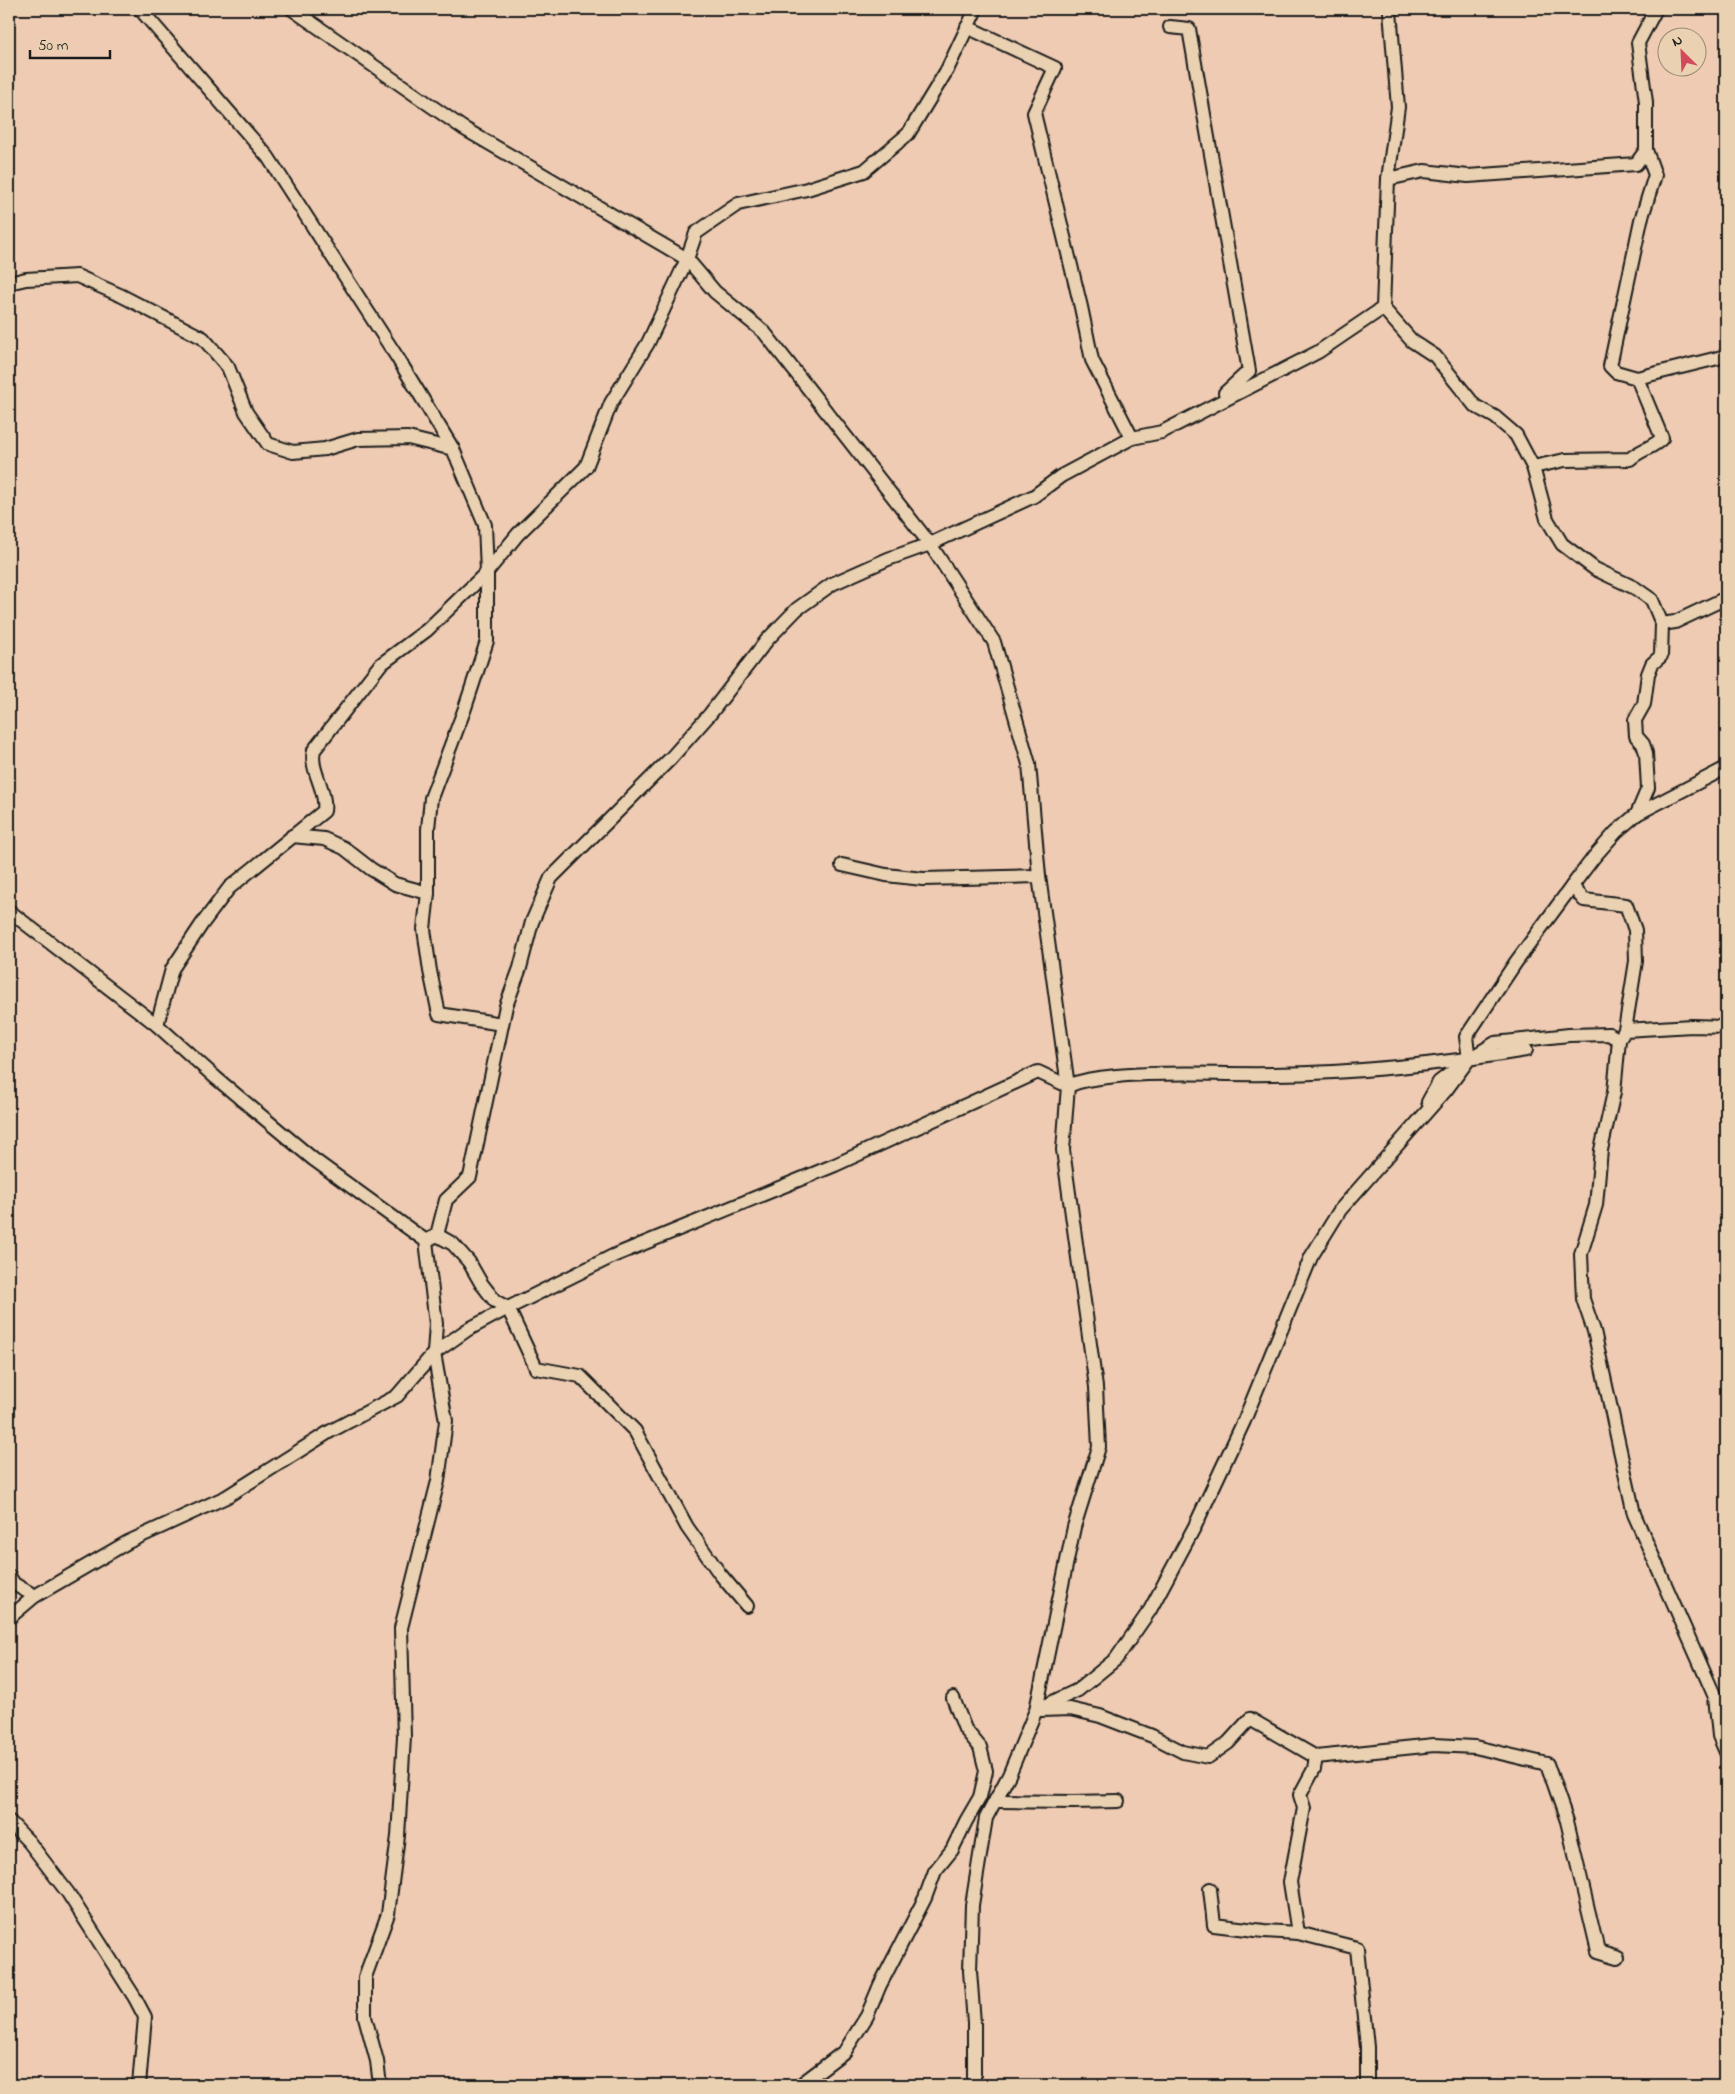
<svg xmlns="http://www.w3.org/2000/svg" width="1735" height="2094" font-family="'Indie Flower',sans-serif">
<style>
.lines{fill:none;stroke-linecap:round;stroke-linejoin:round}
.street-casing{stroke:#1c1c1c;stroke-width:16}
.street{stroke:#e9d1b1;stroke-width:12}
</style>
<rect width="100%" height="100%" fill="#eecbb2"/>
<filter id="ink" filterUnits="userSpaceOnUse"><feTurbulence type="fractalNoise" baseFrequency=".02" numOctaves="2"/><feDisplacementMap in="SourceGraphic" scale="10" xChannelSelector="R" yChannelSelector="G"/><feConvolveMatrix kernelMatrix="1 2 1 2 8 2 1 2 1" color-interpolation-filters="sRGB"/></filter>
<g filter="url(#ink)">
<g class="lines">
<!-- street casing -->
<g class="street-casing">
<g id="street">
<polyline points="140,9 268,157 397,357 453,449 485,525 487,572 487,641 465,708 431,798 428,829 428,893 424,929 430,971 439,1014 502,1024"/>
<polyline points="292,9 463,128 687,259 715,292 764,332 930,544 994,642 1029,764 1039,876 1068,1086 1063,1150 1096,1387 1099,1447 1074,1527 1036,1710 1009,1775 986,1818 972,1905 970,1971 974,2023 974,2085"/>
<polyline points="1390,11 1398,107 1388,179 1383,308 1412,341 1435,356 1475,406 1495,417 1516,435 1533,467 1547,519 1562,544 1595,569 1635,588 1652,600 1662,624 1661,656 1652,664 1648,674 1644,704 1635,720 1636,736 1643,744 1646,753 1648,788 1637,814"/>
<polyline points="967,27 1055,68 1034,113 1081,307 1092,360 1132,438"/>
<polyline points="1170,27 1189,29 1249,371 1225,393"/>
<polyline points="1646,150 1655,175 1641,220 1610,366 1616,372 1637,378 1726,356"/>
<polyline points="1388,179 1424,171 1468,176 1636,164 1646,150 1646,102 1638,43 1656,9"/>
<polyline points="9,283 26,279 77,276 122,296 203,338 228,367 246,412 268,444 293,452 325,449 358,439 408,438 453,449"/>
<path d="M 1533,467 L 1565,460 L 1630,459 C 1641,449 1655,447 1662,438 L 1637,378"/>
<polyline points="1662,624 1675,622 1726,598"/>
<polyline points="292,836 324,839 344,848 371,869 395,884 428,893"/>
<polyline points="842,865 886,875 923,879 1039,876"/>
<polyline points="1572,886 1584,900 1626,905 1635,930 1636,961 1625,1030"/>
<polyline points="9,911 157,1025 216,1078 313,1159 426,1241 436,1324 434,1353 446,1421 438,1481 401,1628 404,1737 398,1836 388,1914 365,1977 365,2017 377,2061 380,2085"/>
<path d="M 157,1025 L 172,969 L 202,924 L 229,888 L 324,811 C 327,789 309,770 314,750 L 380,665 L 427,630 L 487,572 L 518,534 L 586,467 L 611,403 L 648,343 L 687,259 L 696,233 L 738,204 L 807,189 L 864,171 L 908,134 L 947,70 L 976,9"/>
<polyline points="1619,1040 1614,1092 1601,1150 1596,1205 1581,1254 1583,1299 1594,1331 1634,1514 1715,1697 1719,1736 1726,1752"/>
<polyline points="1428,1102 1439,1082 1469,1059 1466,1037 1516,962 1572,886 1594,857 1616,832 1637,814 1726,768"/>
<polyline points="437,1235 453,1244 469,1262 481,1283 495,1301 508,1308 536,1368 580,1376 635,1431 687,1527 720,1574 747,1606"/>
<polyline points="426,1241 437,1235 446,1200 470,1177 506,1006 520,968 532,922 551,878 671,758 710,714 767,640 797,609 832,584 888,559 930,544 1034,496 1061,476 1132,438 1162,432 1318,352 1383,308"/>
<polyline points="9,1576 14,1584 35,1596"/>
<path d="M 9,1618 L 35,1596 L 128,1542 L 226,1497 L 329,1432 L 397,1396 L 434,1353 L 467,1330 L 508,1308 L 613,1256 L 835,1165 L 1038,1072 L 1068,1086 C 1084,1079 1100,1078 1117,1076 C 1168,1071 1221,1075 1273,1074 C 1357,1073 1442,1064 1526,1050"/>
<polyline points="1036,1710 1078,1690 1116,1659 1150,1610 1195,1526 1244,1421 1311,1257 1340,1210 1446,1090 1469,1059 1495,1043 1569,1035 1609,1034 1619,1040 1625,1030 1692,1026 1726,1027"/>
<polyline points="1041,1710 1070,1709 1100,1716 1152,1736 1183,1752 1208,1757 1228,1743 1250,1719 1316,1757 1434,1745 1475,1747 1547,1764 1567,1821 1598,1951 1618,1957"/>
<polyline points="1316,1757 1314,1769 1300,1795 1304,1808 1290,1882 1298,1933 1357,1948 1367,2047 1367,2085"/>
<polyline points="996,1801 1073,1802 1118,1801"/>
<polyline points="9,1821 29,1842 68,1893 135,1998 145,2017 139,2085"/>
<polyline points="1210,1889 1214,1925 1264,1931 1298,1933"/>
<polyline points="800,2085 845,2051 867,2016 880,1985 925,1898 935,1871 952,1850 966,1821 980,1797 986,1771 980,1747 965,1729 953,1698"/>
</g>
</g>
<!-- street -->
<use href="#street" class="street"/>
</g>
</g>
<!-- margin -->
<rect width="1735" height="2094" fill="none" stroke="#e9d1b1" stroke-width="30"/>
<rect x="15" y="15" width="1705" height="2064" fill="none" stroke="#1c1c1c" stroke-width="2" filter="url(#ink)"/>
<!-- north arrow -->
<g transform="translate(1682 52) rotate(336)"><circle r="24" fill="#e9d1b1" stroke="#978975"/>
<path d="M0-4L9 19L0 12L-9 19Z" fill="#d1495b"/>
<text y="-8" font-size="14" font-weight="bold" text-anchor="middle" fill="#1c1c1c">N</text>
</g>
<!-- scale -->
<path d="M30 50v8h80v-8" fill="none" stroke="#1c1c1c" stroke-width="2.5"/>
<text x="38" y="50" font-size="15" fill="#1c1c1c" stroke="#e9d1b1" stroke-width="4" paint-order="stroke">50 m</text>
</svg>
